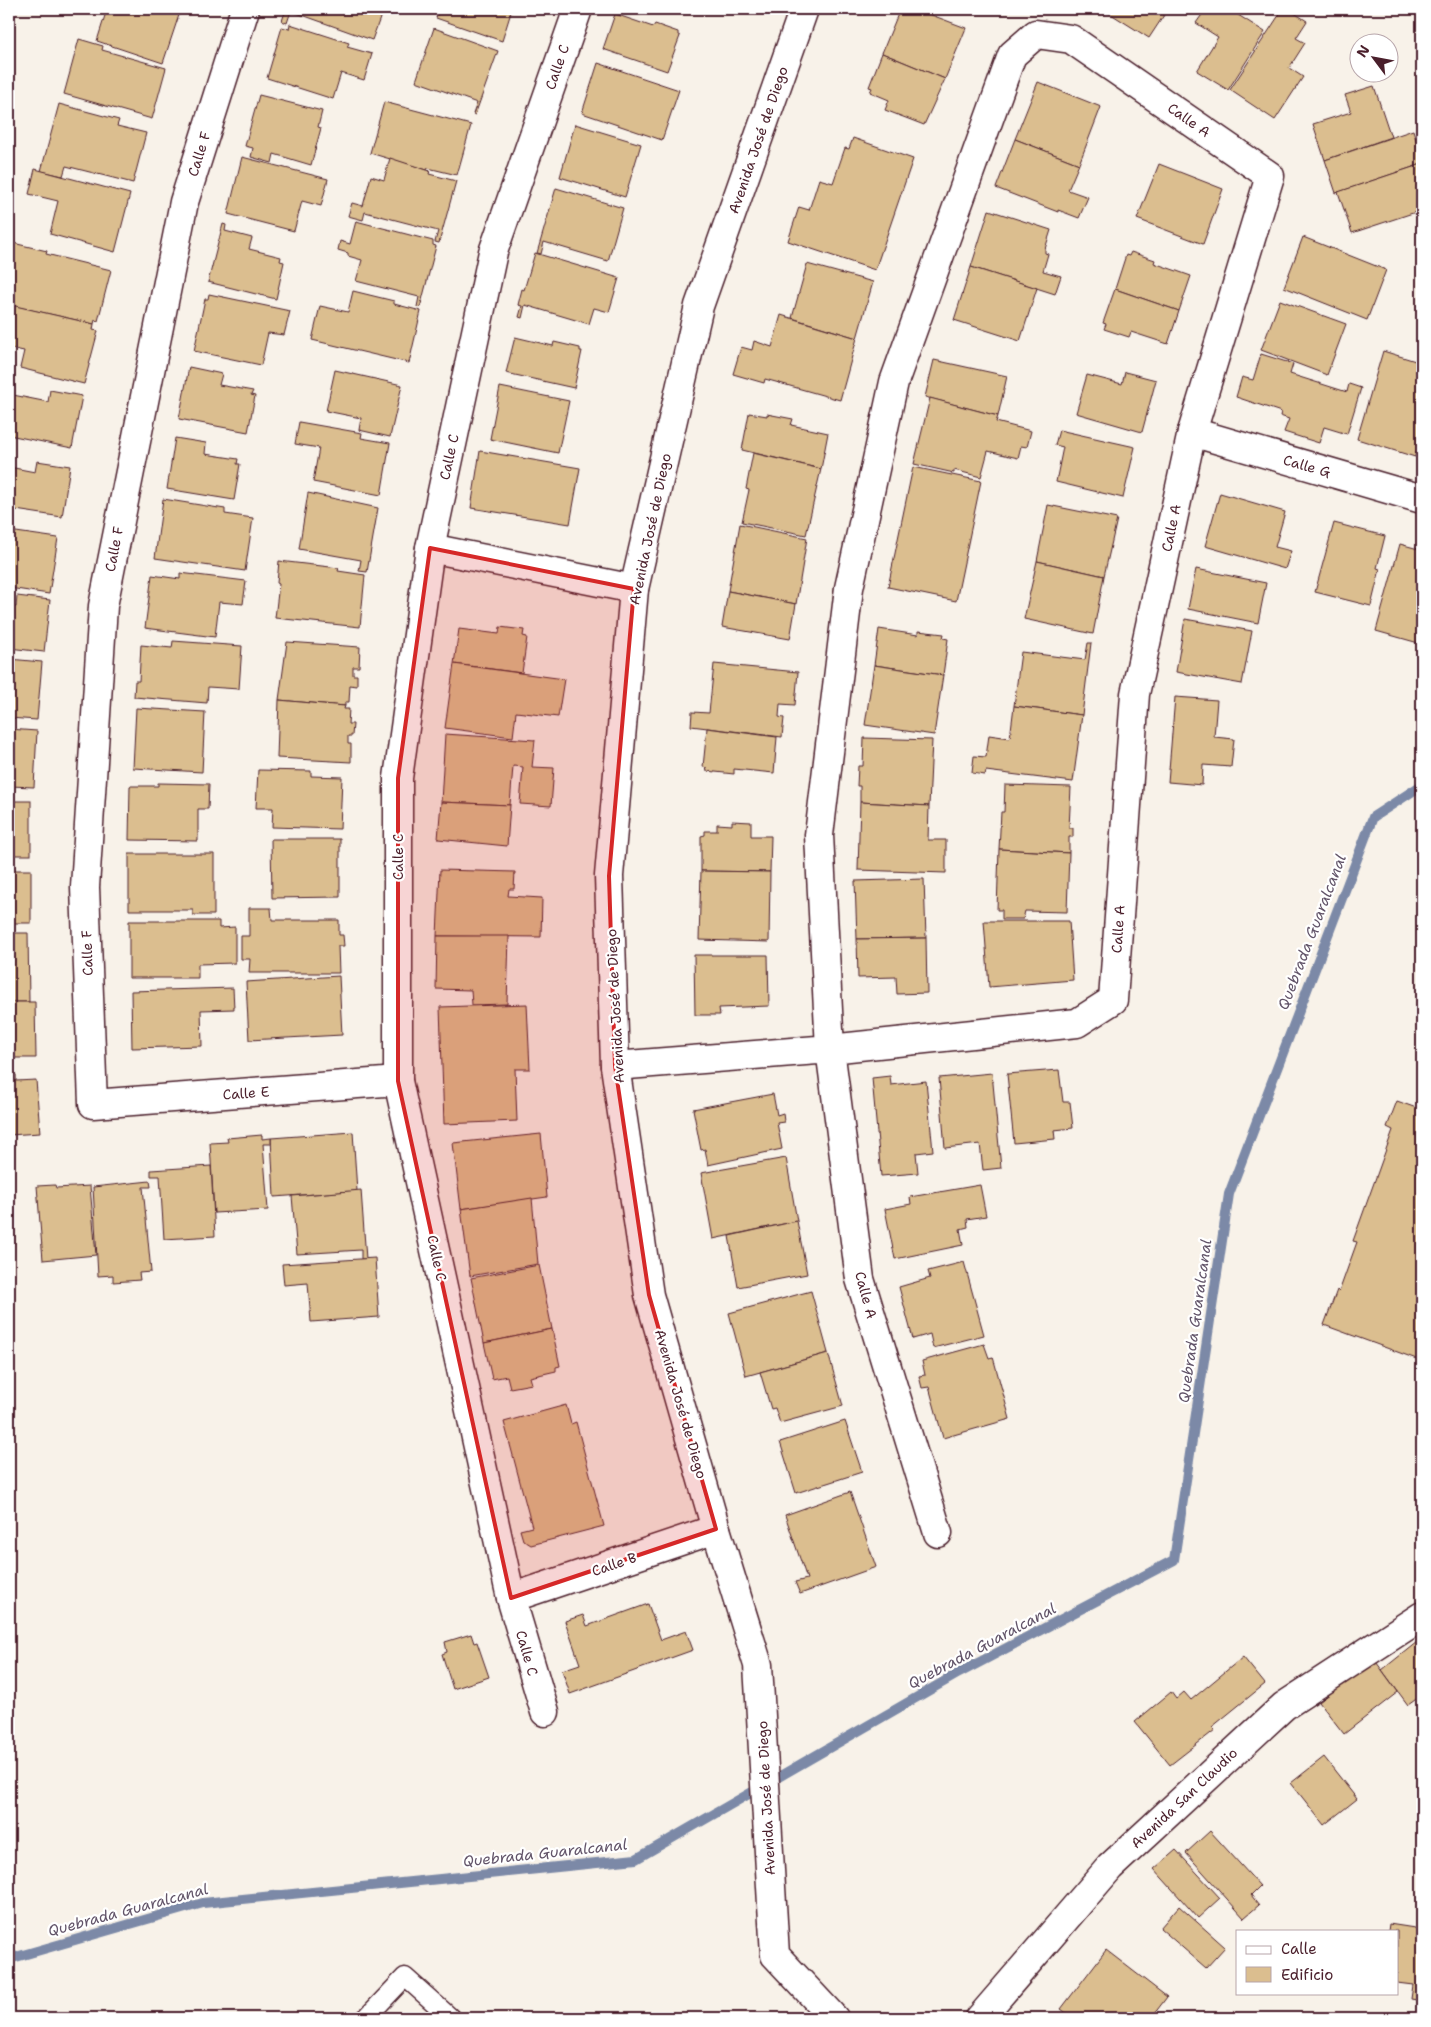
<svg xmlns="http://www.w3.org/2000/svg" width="1431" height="2027" font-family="'Shantell Sans',sans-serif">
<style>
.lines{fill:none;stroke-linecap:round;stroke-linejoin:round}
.stream{stroke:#7b89a7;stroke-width:10}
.building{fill:#dbbe8f;stroke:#4a1f2b}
.lane-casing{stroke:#4a1f2b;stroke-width:21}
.street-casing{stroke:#4a1f2b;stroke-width:31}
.secondary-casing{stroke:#4a1f2b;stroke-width:31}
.lane{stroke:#fff;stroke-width:18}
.street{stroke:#fff;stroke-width:28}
.secondary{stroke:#fff;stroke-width:28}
.marked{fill:#d62828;fill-opacity:0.2;stroke:#d62828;stroke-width:4;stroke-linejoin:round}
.labels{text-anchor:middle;stroke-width:4.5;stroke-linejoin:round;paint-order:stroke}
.street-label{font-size:14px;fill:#4a1f2b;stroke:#fff}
.water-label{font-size:15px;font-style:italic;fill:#625469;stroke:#fff}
</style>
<rect width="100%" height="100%" fill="#f8f2e9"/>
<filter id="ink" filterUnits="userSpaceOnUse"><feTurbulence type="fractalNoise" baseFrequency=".02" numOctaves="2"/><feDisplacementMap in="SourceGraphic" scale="10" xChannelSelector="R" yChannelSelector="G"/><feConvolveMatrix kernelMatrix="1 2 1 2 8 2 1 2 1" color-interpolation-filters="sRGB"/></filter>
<g filter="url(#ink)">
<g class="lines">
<!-- stream -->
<polyline class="stream" points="9,1959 203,1903 636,1859 959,1673 1174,1560 1229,1194 1373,817 1422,785"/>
</g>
<!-- building -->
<g class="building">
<polygon points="107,9 181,9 163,63 97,41"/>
<polygon points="286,9 391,9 390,12 383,10 372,40 291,11 287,23 282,21"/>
<polygon points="439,9 512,9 502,41 436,18"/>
<polygon points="900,9 921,9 921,11 966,28 945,79 882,53"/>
<polygon points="1103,9 1168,9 1149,38"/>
<polygon points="1206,9 1236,9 1235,13 1265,32 1228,90 1197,71 1218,37 1196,23"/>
<polygon points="1283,9 1288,9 1307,21 1296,38 1305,43 1289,68 1303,77 1275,120 1230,90"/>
<polygon points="615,14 653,27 655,24 678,32 678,35 680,36 667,71 603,49"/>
<polygon points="290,24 349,43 347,47 372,54 364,80 341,73 333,99 267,78 282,27 289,29"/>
<polygon points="434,28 498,51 475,115 473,114 477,103 416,81"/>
<polygon points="79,39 103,46 102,50 166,68 152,119 64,94"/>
<polygon points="882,53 945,79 924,125 885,110 889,100 870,92 872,88 869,87"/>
<polygon points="598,63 679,90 662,140 582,113"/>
<polygon points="1038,82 1101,107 1079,164 1015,139"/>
<polygon points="1374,86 1391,137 1325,160 1313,124 1351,112 1345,95"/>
<polygon points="259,95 322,111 318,127 321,128 311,165 274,154 272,163 251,157 253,148 245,146"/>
<polygon points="384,102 471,125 457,175 428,168 427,170 370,153"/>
<polygon points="59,104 119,120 117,126 146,133 133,183 66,166 63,176 41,171"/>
<polygon points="575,124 641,144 625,197 560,177"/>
<polygon points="1413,130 1422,159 1422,164 1336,193 1325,160"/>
<polygon points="853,138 913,159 875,270 788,241 799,207 809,210 819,179 833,183 845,148 849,149"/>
<polygon points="1015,139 1079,164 1068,190 1088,197 1079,218 1058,210 1058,212 996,188"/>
<polygon points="242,157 328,179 321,206 302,201 294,231 228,214"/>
<polygon points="390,158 430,171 429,174 456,181 439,243 435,242 438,231 365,212 363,220 348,216 352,203 363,206 371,176 384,180"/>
<polygon points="1159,164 1223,189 1203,244 1137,219"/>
<polygon points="1422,164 1422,210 1352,233 1338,192"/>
<polygon points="35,169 130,194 115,252 50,234 58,201 29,194"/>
<polygon points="556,188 623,208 608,261 544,242 541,254 537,253"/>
<polygon points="989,210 1051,230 1045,249 1045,253 1048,254 1043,271 1061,276 1055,294 971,267"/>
<polygon points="356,221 433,241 433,245 436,246 420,308 417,307 419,297 356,281 362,260 348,256 348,253 338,250 340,241 350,244"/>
<polygon points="223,224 226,225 225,231 252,238 249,249 281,257 280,261 284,262 276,299 208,282"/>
<polygon points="1303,237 1386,270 1367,320 1284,287"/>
<polygon points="13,243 47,251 46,254 111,270 98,321 95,320 94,324 9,305 9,258"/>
<polygon points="1131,252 1155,260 1154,263 1191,276 1179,311 1115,289 1126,255 1129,256"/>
<polygon points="535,253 619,278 609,312 594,308 589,324 525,305 522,318 519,317 522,306 518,305 522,289 524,290"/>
<polygon points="807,264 873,282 857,338 792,318"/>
<polygon points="971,267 1037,288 1020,341 954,320"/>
<polygon points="1115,289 1179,311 1168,344 1131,332 1129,337 1104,329 1106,324 1103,323"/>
<polygon points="353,291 394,301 394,304 421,311 409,363 312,340 320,306 348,312"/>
<polygon points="209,294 290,311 284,335 268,333 261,365 194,351 205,299 208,299"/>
<polygon points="1280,300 1346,324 1327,375 1261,350"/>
<polygon points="11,305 94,324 93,330 98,331 84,384 20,368 24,351 9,348 9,312"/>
<polygon points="781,315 857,338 840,400 765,379 764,383 733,374 741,347 752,350 754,341 772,347"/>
<polygon points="515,337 553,346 554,342 580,348 580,351 582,351 574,388 506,373"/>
<polygon points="1383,351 1422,363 1422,433 1415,457 1357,439"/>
<polygon points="1261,354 1293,364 1290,374 1347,392 1349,384 1361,388 1347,434 1324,427 1319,443 1284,432 1289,419 1280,416 1281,412 1236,397 1242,377 1253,380"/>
<polygon points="934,360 1007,376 998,416 925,397"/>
<polygon points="189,367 222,374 219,385 253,391 251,395 255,396 248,432 179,419"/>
<polygon points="335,370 402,385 390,437 359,430 361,418 326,411"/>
<polygon points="1125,372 1156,380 1142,432 1076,413 1087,375 1122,384"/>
<polygon points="500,387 569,401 558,453 490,439"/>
<polygon points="50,390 82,396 72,448 9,435 9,417 13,395 48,402"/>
<polygon points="930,398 998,416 996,422 1031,431 1027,447 1021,446 1018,458 988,451 981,477 954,470 954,473 914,464"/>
<polygon points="749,413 767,416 767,414 793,419 791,425 828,433 821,469 742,450"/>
<polygon points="299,422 362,433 361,438 390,443 381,495 313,482 319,448 295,444"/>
<polygon points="1059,430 1135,447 1123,498 1056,482 1063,447 1055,445"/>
<polygon points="175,438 206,443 205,454 238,459 237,464 240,464 234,500 167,489"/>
<polygon points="480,451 580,468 570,524 471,508"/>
<polygon points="753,453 821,469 806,535 742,522 749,490 746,489"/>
<polygon points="37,461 70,466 62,517 9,509 9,467 35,472"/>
<polygon points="913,467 981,481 956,601 888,587"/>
<polygon points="308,493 378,508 367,572 359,571 361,560 299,549"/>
<polygon points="1220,493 1285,512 1275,547 1291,551 1285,569 1205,546"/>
<polygon points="163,499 225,509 225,514 253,518 245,571 155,558"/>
<polygon points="1048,505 1117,519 1104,576 1037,561"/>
<polygon points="1334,523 1385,536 1377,568 1380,569 1371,606 1315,592"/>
<polygon points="740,524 807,538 796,604 728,591"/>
<polygon points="9,531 58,538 49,594 9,588"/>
<polygon points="1400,544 1422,550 1422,644 1376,631"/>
<polygon points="279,561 339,568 338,571 365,575 360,627 275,618 279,584 277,583"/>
<polygon points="1037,561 1104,576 1093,634 1024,619"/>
<polygon points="1196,569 1266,583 1258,623 1188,609"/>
<polygon points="180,573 246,581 243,604 219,602 215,637 145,628 152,575 180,579"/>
<polygon points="728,591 796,604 790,639 722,627"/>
<polygon points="17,596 50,600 44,652 9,648 9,607 16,607"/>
<polygon points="1185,619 1252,631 1242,684 1176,672"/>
<polygon points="500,627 524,630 523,636 527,637 522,673 454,664 459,629 499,634"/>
<polygon points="879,629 918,635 918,631 944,634 943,638 948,639 943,675 874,665"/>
<polygon points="173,641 242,646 239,689 208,687 207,703 134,697 135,681 139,681 141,645 172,648"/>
<polygon points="287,642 360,647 359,667 353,667 353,675 357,675 357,686 350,685 349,702 345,702 345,706 279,700"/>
<polygon points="1088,643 1091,643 1082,715 1014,706 1021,652 1085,660"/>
<polygon points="9,659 42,662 37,720 9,718"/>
<polygon points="454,664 564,679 558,717 516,712 513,737 445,728"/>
<polygon points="714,664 798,672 795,705 780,704 779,717 784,718 782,737 691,726 692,712 709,713"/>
<polygon points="874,665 943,675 934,735 865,725"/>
<polygon points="1175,697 1217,700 1214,737 1234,739 1231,767 1203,765 1202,785 1168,782"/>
<polygon points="279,700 345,706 344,709 349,709 348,724 353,724 352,736 348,736 348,744 351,744 351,762 277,758"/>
<polygon points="1014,706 1082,715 1073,782 986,771 985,775 972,773 974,756 986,757 989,735 1010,738"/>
<polygon points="136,708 205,712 202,772 133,768"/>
<polygon points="707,728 777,737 774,773 734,769 734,774 706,771 707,768 703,767"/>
<polygon points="9,729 37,731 34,787 9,786"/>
<polygon points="445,734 535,740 532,767 554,768 551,806 520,804 523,767 513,766 510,805 441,802"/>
<polygon points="864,738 932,740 929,806 860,802 860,786 857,786 858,766 863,766"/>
<polygon points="258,770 311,771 311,776 342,777 340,829 272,827 273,808 256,808"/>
<polygon points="158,783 209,784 208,809 198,809 198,841 129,840 130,786 158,786"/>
<polygon points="1005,785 1071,787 1069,828 1073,828 1073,837 1069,837 1069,853 999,849 1001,812 1004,812"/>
<rect x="9" y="801" width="22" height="54"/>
<polygon points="441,802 510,805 507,846 438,839"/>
<polygon points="860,802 929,806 928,840 946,840 946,873 858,870"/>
<polygon points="732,821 751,822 751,836 771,836 770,872 701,871 701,836 705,835 705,831 717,831 717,824 732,825"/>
<polygon points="271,839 340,839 340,897 272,898"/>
<polygon points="999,849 1069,853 1067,912 1025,911 1023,919 1002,919 1002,910 997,910"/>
<polygon points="129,854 214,854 214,915 193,915 193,910 129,910"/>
<rect x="9" y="870" width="22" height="53"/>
<polygon points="440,870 515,872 514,889 509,889 508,896 542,898 541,937 437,936"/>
<polygon points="701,871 770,872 769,942 699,940"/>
<polygon points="924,879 926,938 857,939 855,881"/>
<polygon points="249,908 271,908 272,920 339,920 339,935 343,935 344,946 338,946 339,973 249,973 250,959 241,959 241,936 249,936"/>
<polygon points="129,921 219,921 219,928 235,927 235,963 198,964 198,978 129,978"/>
<polygon points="984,921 1069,921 1073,980 989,987"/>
<polygon points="9,933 28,933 29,1002 9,1002"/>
<polygon points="437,936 509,936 507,1004 472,1005 471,990 436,989"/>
<polygon points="926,938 927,993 897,994 896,977 858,978 857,939"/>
<polygon points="694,955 768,955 769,1006 719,1008 720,1015 695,1015"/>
<polygon points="339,976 342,1035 249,1040 246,982"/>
<polygon points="233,988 234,1009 201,1010 202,1046 132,1048 131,991"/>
<polygon points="9,1002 35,1002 36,1058 9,1058"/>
<polygon points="527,1004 530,1069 515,1069 517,1121 444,1124 440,1007"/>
<polygon points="1059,1070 1063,1102 1070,1102 1073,1128 1054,1130 1055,1139 1014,1143 1007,1074"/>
<polygon points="992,1073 1001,1168 983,1170 980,1144 945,1148 939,1078"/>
<polygon points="9,1075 16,1075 16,1081 36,1080 40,1133 9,1135"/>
<polygon points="890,1076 891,1085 926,1081 933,1151 916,1153 918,1173 881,1176 872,1078"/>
<polygon points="773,1094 777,1115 783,1113 784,1122 777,1123 782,1149 708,1165 705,1149 701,1150 693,1109"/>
<polygon points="1397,1101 1422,1110 1422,1361 1324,1325 1337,1290 1339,1292 1357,1242 1353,1241 1393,1130 1387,1127"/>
<polygon points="353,1132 357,1191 274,1197 271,1138"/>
<polygon points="541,1134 547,1197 461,1209 453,1143"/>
<polygon points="262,1135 262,1139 271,1138 271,1144 263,1144 268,1210 214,1213 210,1143 228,1142 227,1138"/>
<polygon points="786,1158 797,1221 713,1239 701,1173"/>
<polygon points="211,1166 215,1236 164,1239 160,1176 151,1176 151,1170"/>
<polygon points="150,1181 151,1187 143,1187 151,1272 139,1273 140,1280 113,1282 113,1275 98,1276 93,1187"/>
<polygon points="55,1185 56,1188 90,1186 96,1255 43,1260 37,1186"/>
<polygon points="980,1185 986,1216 967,1219 968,1227 960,1229 963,1245 895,1259 885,1209 911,1204 910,1197"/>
<polygon points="361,1190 366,1259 361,1259 361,1250 297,1254 292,1196"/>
<polygon points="532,1198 538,1264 470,1276 461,1209"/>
<polygon points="797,1221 807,1274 738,1287 729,1236"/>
<polygon points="375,1258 379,1317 311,1322 308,1283 284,1285 282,1264"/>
<polygon points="964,1262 984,1335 933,1348 930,1334 913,1339 899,1287 930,1278 928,1271"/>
<polygon points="539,1265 552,1329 484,1343 471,1278"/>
<polygon points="811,1291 828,1353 746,1376 729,1313"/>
<polygon points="552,1329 560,1366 556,1367 556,1371 530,1377 532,1384 510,1388 507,1376 492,1379 484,1343"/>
<polygon points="984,1344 989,1358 993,1357 1010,1419 943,1438 929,1387 922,1388 919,1376 925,1375 922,1361"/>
<polygon points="828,1353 843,1406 780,1423 775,1408 771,1409 760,1372"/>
<polygon points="566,1405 571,1424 576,1422 604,1526 531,1545 523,1540 520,1530 532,1527 504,1422"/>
<polygon points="845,1421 862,1472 796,1493 780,1442"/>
<polygon points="850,1492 876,1567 800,1594 795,1582 807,1579 785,1515"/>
<polygon points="648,1604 661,1640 686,1631 693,1650 570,1694 562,1670 580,1664 565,1621 583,1615 587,1626"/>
<polygon points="471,1634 474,1643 477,1642 489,1677 453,1689 442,1654 447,1652 445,1642"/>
<polygon points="1422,1638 1422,1695 1408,1705 1382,1670"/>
<polygon points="1243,1657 1265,1684 1212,1727 1215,1730 1170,1765 1135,1722 1171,1692 1176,1699 1184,1692 1191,1700"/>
<polygon points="1374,1659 1398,1692 1344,1734 1319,1702"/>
<polygon points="1324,1757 1357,1799 1324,1825 1291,1783"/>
<polygon points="1210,1831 1260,1886 1251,1895 1259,1905 1244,1918 1186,1853"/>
<polygon points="1176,1850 1220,1898 1198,1918 1154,1869"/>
<polygon points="1179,1906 1225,1947 1206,1968 1160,1928"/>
<polygon points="1422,1922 1422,2001 1411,1999 1413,1985 1397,1983 1397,1931 1388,1931 1389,1924 1421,1929"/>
<polygon points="1106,1950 1167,1997 1151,2018 1073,2018 1061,2009"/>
</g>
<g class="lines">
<!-- lane casing -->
<g class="lane-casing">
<polyline id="lane" points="366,2018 405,1977 451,2018"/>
</g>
<!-- street casing -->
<g class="street-casing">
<g id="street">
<polyline points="245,9 184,202 103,606 85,887 93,1104 398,1081"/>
<polyline points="1192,432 1422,499"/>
<polyline points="430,548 634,589"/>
<polyline points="615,1066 830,1049 1077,1023 1113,1000 1135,694 1192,432 1270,176 1071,39 1036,34 1012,55 894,382 849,588 819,835 830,1049 860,1279 938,1533"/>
<polyline points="511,1598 716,1529"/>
<polyline points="545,1712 511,1598 398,1081 398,778 430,548 493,252 578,9"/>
</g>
</g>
<!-- secondary casing -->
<g class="secondary-casing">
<g id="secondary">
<polyline points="804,9 699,306 634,589 609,876 615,1066 649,1295 716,1529 758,1665 775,1955 834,2018"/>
<polyline points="980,2018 1110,1867 1284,1706 1422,1616"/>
</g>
</g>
<!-- lane -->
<use href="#lane" class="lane"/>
<!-- street -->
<use href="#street" class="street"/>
<!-- secondary -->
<use href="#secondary" class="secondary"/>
</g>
</g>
<!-- marked area -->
<path class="marked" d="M 430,548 L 634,589 L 609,876 L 615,1066 L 649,1295 L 716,1529 L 511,1598 L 398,1081 L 398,778 Z"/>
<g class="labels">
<!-- street labels -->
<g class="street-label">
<text transform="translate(557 67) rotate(-71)" y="5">Calle C</text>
<text transform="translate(1189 120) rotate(35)" y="5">Calle A</text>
<text transform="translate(758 140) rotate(-71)" y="5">Avenida José de Diego</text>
<text transform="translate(199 154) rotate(-73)" y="5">Calle F</text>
<text transform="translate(449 457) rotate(-78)" y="5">Calle C</text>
<text transform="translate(1307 466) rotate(16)" y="5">Calle G</text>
<text transform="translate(1171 528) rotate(-78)" y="5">Calle A</text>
<text transform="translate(650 529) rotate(-78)" y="5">Avenida José de Diego</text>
<text transform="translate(114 549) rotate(-79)" y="5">Calle F</text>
<text transform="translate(398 857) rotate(-90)" y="5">Calle C</text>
<text transform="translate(1118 929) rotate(-86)" y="5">Calle A</text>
<text transform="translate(87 953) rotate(-92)" y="5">Calle F</text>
<text transform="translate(615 1006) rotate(-93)" y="5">Avenida José de Diego</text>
<text transform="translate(246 1093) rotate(-4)" y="5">Calle E</text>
<text transform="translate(437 1258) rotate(78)" y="5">Calle C</text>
<text transform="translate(866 1295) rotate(75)" y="5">Calle A</text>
<text transform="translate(681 1404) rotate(74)" y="5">Avenida José de Diego</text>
<text transform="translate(614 1564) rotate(-19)" y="5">Calle B</text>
<text transform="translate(527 1653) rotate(74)" y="5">Calle C</text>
<text transform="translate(766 1798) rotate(-93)" y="5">Avenida José de Diego</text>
<text transform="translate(1184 1798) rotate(-43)" y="5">Avenida San Claudio</text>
</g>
<!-- water labels -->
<g class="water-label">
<text transform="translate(1312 932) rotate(-69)" y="5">Quebrada Guaralcanal</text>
<text transform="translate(1195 1321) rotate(-82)" y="5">Quebrada Guaralcanal</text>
<text transform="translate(982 1646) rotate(-28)" y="5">Quebrada Guaralcanal</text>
<text transform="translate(545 1853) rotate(-6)" y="5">Quebrada Guaralcanal</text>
<text transform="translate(128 1910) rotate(-15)" y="5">Quebrada Guaralcanal</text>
</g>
</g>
<!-- margin -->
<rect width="1431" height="2027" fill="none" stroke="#fff" stroke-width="30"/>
<rect x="15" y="15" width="1401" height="1997" fill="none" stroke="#4a1f2b" stroke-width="2" filter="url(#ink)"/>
<!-- legend -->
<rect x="1236" y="1930" width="162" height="65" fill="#ffffff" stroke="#b7a5aa"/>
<rect x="1246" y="1946" width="25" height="8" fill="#ffffff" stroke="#b7a5aa"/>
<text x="1281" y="1954" font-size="15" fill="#4a1f2b">Calle</text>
<rect x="1246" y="1967" width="25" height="15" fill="#dbbe8f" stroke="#b7a5aa"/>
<text x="1281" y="1980" font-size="15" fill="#4a1f2b">Edificio</text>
<!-- north arrow -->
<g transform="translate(1374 58) rotate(302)"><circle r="24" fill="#ffffff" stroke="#b7a5aa"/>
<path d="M0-4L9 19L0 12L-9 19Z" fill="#4a1f2b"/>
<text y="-8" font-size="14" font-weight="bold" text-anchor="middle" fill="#4a1f2b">N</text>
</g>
</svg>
